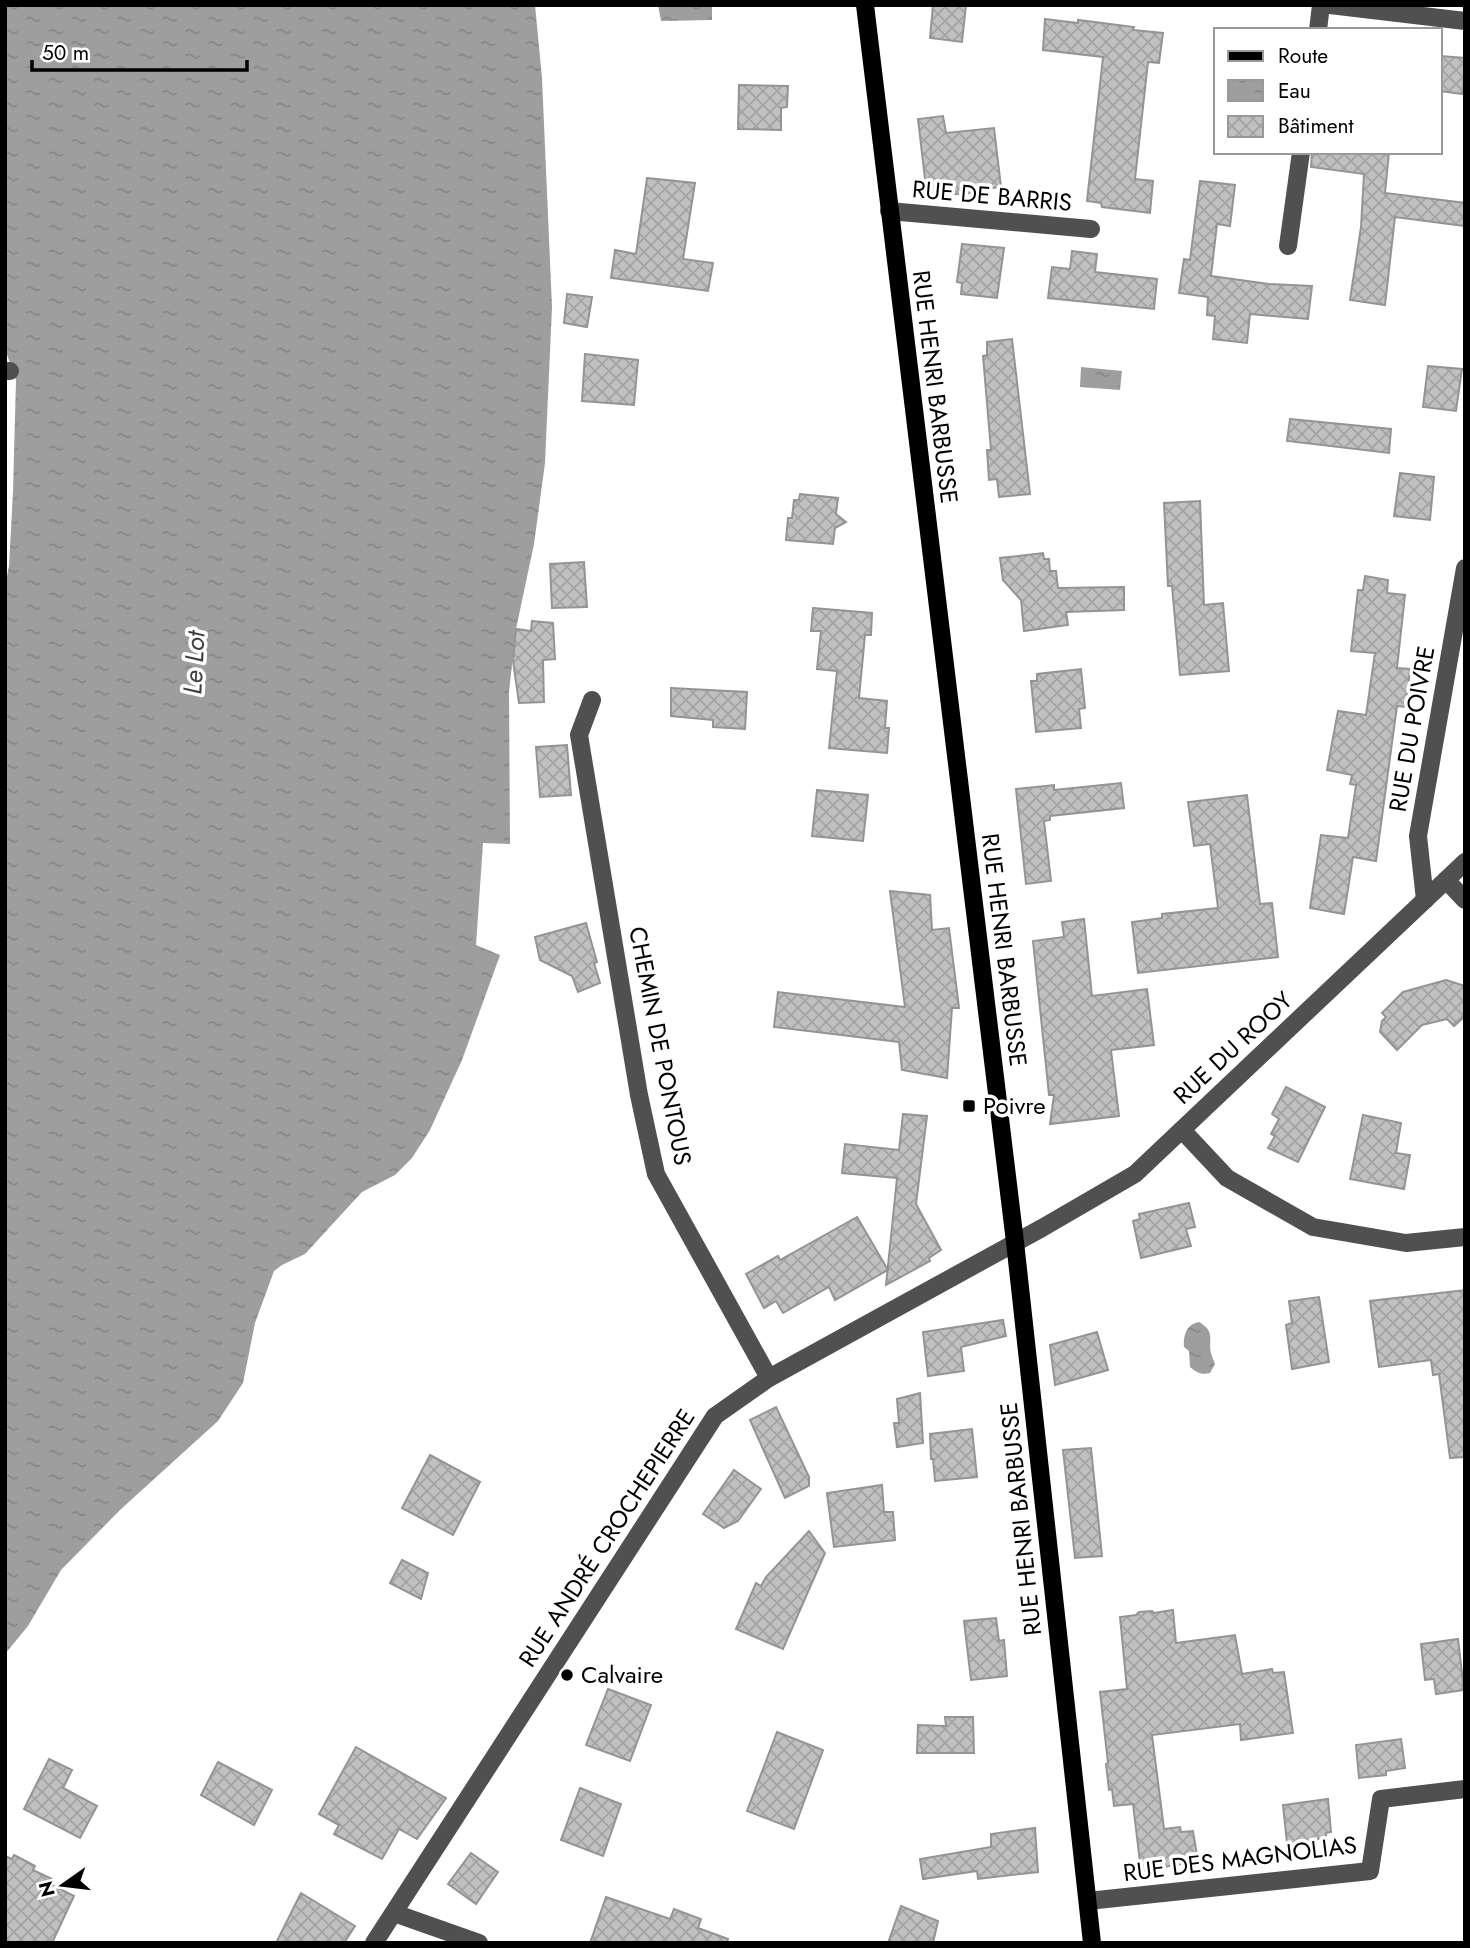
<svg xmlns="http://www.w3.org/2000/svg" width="1470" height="1948" font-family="Jost,sans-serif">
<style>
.water{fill:url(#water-ripples)}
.building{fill:url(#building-cross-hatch);stroke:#949494;stroke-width:2}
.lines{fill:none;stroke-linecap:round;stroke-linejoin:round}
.minor{stroke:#505050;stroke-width:18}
.major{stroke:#000;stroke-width:18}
.poi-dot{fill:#000;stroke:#fff;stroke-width:2.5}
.labels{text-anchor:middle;stroke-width:7;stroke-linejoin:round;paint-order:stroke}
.street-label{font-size:24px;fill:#000;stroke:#fff}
.poi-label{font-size:24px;fill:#000;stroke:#fff;text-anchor:start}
.water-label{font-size:26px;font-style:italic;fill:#3f3f3f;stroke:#fff}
</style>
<defs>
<pattern id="water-ripples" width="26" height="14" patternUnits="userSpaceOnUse" patternTransform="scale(1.75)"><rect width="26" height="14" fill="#9e9e9e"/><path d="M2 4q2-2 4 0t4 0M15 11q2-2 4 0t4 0" fill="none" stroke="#868686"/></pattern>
<pattern id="building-cross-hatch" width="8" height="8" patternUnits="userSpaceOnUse" patternTransform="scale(1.75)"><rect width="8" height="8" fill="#c0c0c0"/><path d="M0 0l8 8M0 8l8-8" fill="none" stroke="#a3a3a3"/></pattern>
</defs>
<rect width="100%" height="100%" fill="#fff"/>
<!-- water -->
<g class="water">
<polygon points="5,5 535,5 542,78 552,307 545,463 534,544 516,629 509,692 510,844 483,843 476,945 500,955 499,958 462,1060 430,1130 412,1158 395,1175 362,1192 305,1254 282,1265 274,1271 255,1323 243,1383 218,1421 120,1510 61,1570 28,1626 5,1654 5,586 9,566 13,492 16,380 5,349"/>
<polygon points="658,5 712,5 712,20 661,21"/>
<polygon points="1081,367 1122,371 1120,390 1080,387"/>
<path d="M 1199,1322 C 1216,1332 1208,1339 1211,1353 C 1212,1357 1214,1361 1215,1364 L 1210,1373 C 1201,1375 1197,1373 1190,1367 L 1189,1351 L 1184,1347 C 1183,1335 1187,1324 1199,1322 Z"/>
</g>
<!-- building -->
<g class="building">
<polygon points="933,5 966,5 962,42 930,38"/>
<polygon points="1045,19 1078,23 1078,20 1134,27 1133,30 1163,33 1159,63 1148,62 1135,179 1153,181 1150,213 1102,207 1101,203 1087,201 1103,57 1043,50"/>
<polygon points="1440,56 1465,58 1463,94 1440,91"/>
<polygon points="739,85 788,86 787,107 781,108 781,130 738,129"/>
<polygon points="943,116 946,133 994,128 1001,187 985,189 985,192 927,196 918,119"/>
<polygon points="1312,152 1389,152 1385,193 1465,203 1465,226 1395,217 1385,305 1350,300 1361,227 1364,174 1311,167"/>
<polygon points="647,178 695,183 683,259 713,263 708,291 611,278 615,250 636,254"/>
<polygon points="1200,181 1235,185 1230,226 1217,224 1211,276 1269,284 1312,286 1308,319 1250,314 1247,343 1213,339 1215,316 1207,315 1208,297 1179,293 1184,259 1190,260"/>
<polygon points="962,244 1004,248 997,298 961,294 962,283 957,282"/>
<polygon points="1072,251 1097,254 1095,272 1157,279 1154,309 1048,298 1052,267 1070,269"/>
<polygon points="567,294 592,297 587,327 564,323"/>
<polygon points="1012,339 1030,494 999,497 997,479 989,480 987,450 991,450 983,356 987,355 987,342"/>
<polygon points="585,354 638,360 634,405 582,401"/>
<polygon points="1428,366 1462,369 1456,411 1423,407"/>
<polygon points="1290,419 1391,429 1389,453 1287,441"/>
<polygon points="1400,473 1434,477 1430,520 1394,516"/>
<polygon points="800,494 838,498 836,514 846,522 835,528 833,544 786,540 788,518 792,518 794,500 799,500"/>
<polygon points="1200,501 1204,605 1223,603 1229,671 1180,675 1172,586 1168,586 1164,503"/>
<polygon points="1043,553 1044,559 1049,559 1050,571 1056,571 1058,588 1124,587 1124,610 1066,612 1068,625 1024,631 1021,600 1003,580 1000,558"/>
<polygon points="584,562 587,607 552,608 550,564"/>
<polygon points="1365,576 1388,580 1387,593 1405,595 1397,668 1410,669 1406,707 1397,706 1376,861 1353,857 1344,914 1310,908 1321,835 1348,838 1356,785 1350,784 1352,775 1327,770 1338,711 1366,715 1375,653 1351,651 1358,590 1363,590"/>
<polygon points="813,608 872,613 871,635 865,635 859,698 887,701 885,728 889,728 887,753 829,748 837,671 817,669 821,631 811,631"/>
<polygon points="532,621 553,623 555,659 543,660 544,702 519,703 513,661 516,629 531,631"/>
<polygon points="1081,669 1085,708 1079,709 1081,728 1036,732 1031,681 1037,681 1037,674"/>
<polygon points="671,688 747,692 745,729 713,727 713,720 671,716"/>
<polygon points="567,745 571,795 540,797 536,747"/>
<polygon points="1121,783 1124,808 1050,816 1050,820 1044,821 1051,881 1026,884 1016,789 1054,785 1054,790"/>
<polygon points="817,790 868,795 863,841 812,836"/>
<polygon points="1247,795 1260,904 1272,903 1278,957 1138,973 1132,922 1162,918 1162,914 1218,908 1210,844 1194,846 1188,802"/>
<polygon points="890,891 930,895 932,930 949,928 959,1008 952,1008 947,1078 902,1070 899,1042 774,1027 778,992 905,1007"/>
<polygon points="1084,919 1092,996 1147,989 1154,1045 1111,1050 1119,1116 1050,1124 1054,1095 1049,1095 1033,941 1064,937 1062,922"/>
<polygon points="586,923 597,962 594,963 600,983 578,992 572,976 540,960 535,937"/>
<polygon points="1446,980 1465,986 1465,1016 1454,1026 1447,1019 1422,1025 1397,1050 1380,1032 1382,1021 1386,1017 1382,1013 1403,992"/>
<polygon points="1286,1087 1325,1107 1298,1162 1268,1148 1275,1136 1271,1134 1279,1119 1272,1114"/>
<polygon points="903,1114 927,1116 916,1204 941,1250 929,1258 930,1261 886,1285 897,1178 842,1173 845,1144 899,1150"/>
<polygon points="1363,1115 1401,1123 1396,1153 1410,1155 1404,1189 1350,1179"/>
<polygon points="1189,1203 1195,1227 1186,1229 1191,1246 1141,1258 1133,1221 1140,1219 1139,1214"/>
<polygon points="857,1217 888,1270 835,1300 829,1287 783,1313 776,1301 764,1308 746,1274 778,1256 780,1260"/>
<polygon points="1465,1290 1465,1457 1450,1458 1439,1374 1433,1375 1431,1360 1379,1367 1370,1301"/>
<polygon points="1319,1297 1329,1362 1292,1369 1286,1325 1292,1323 1289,1301"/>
<polygon points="1003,1320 1006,1336 961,1347 964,1371 928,1376 923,1332"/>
<polygon points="1097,1332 1108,1370 1055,1385 1050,1345"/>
<polygon points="920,1393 923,1443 897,1447 894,1423 899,1423 897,1399"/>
<polygon points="776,1407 809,1477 809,1486 785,1498 750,1420"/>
<polygon points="972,1429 977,1477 935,1481 933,1459 931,1459 930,1434"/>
<polygon points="1091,1448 1102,1556 1075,1558 1063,1450"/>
<polygon points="430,1455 480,1482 453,1535 402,1508"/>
<polygon points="734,1470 761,1489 738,1521 724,1528 703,1514"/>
<polygon points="882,1485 884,1512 893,1512 895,1540 834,1547 827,1493"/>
<polygon points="809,1531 825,1553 783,1649 736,1629 756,1583 761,1586 766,1577"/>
<polygon points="402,1560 428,1573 421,1599 390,1583"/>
<polygon points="1173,1610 1176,1643 1235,1635 1242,1674 1272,1669 1273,1673 1284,1672 1293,1733 1241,1740 1240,1724 1152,1735 1164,1829 1180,1827 1181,1832 1193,1831 1198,1861 1141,1871 1133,1804 1114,1806 1112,1789 1109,1790 1106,1764 1108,1763 1100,1692 1127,1689 1120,1617 1136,1615 1139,1612 1152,1611 1154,1613"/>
<polygon points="996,1618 999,1641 1004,1640 1007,1676 971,1680 964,1621"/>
<polygon points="1458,1639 1464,1690 1436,1694 1434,1679 1425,1680 1421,1644"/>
<polygon points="608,1689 651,1705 630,1761 586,1745"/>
<polygon points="945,1717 973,1717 974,1753 917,1753 918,1725 946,1726"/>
<polygon points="777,1732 823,1750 794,1829 747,1811"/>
<polygon points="1401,1739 1405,1768 1386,1771 1386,1775 1359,1778 1356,1745"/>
<polygon points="356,1747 446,1798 417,1839 399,1829 382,1859 334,1834 339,1825 319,1814"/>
<polygon points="49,1759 72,1770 63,1788 97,1806 80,1838 24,1809"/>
<polygon points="218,1762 272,1790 254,1825 201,1795"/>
<polygon points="580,1788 621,1804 603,1856 561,1840"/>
<polygon points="1328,1799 1331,1832 1326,1833 1326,1838 1287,1843 1283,1805"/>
<polygon points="1035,1828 1038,1872 978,1879 977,1871 923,1879 920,1859 991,1847 991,1834"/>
<polygon points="471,1853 498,1872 476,1904 448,1884"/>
<polygon points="14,1855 35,1866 33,1870 54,1880 52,1885 74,1896 52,1943 5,1943 5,1856 12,1859"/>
<polygon points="301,1893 355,1926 344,1943 276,1943"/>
<polygon points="606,1897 670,1919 674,1909 701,1919 698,1928 728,1939 727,1943 590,1943"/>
<polygon points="901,1906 938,1921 933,1943 888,1943"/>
</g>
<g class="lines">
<!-- minor -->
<g class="minor">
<polyline points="1330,5 1465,21"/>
<polyline points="1318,30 1321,5"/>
<polyline points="889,211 1091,229"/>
<polyline points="1288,246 1301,152"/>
<polyline points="5,371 10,371"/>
<polyline points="592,700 579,735 639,1095 656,1174 769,1378"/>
<polyline points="1446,880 1465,900"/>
<polyline points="1425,900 1418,836 1465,568"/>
<polyline points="1182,1130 1227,1178 1313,1227 1406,1243 1465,1237"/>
<polyline points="1088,1901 1370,1871 1381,1799 1465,1789"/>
<polyline points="394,1913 479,1943"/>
<polyline points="374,1943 715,1416 769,1378 1042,1228 1135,1174 1465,862"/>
</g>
<!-- major -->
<polyline class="major" points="865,5 1015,1242 1092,1943"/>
</g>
<!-- markers -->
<g class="poi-dot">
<rect x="962" y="1099" width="14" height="14" rx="3.5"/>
<circle cx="567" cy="1675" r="7"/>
</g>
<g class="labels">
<!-- street labels -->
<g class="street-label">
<text transform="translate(992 196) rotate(5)" y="8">RUE DE BARRIS</text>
<text transform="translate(935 387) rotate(83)" y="8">RUE HENRI BARBUSSE</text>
<text transform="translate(1412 729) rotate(-80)" y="8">RUE DU POIVRE</text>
<text transform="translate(1004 950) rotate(83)" y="8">RUE HENRI BARBUSSE</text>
<text transform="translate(660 1046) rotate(79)" y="8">CHEMIN DE PONTOUS</text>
<text transform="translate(1233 1048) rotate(-43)" y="8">RUE DU ROOY</text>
<text transform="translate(1021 1519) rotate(-96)" y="8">RUE HENRI BARBUSSE</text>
<text transform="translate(607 1538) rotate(-57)" y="8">RUE ANDRÉ CROCHEPIERRE</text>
<text transform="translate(1240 1859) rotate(-7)" y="8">RUE DES MAGNOLIAS</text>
</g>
<!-- poi labels -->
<g class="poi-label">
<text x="983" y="1114">Poivre</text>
<text x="581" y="1683">Calvaire</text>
</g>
<!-- water labels -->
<g class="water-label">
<text transform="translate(194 663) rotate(-87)" y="9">Le Lot</text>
</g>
</g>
<!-- border -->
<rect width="1470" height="1948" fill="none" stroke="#000000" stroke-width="14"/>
<!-- legend -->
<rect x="1214" y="28" width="228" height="126" fill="#ffffff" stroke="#999999" stroke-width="2"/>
<rect x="1228" y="51" width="35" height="10" fill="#000000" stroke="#999999" stroke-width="2"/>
<text x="1278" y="63" font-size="21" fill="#000000">Route</text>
<rect x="1228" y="80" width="35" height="21" fill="url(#water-ripples)" stroke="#999999" stroke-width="2"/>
<text x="1278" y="98" font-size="21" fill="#000000">Eau</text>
<rect x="1228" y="116" width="35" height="21" fill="url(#building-cross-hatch)" stroke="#999999" stroke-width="2"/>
<text x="1278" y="133" font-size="21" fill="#000000">Bâtiment</text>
<!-- north arrow -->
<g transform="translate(63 1885) rotate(256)" stroke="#ffffff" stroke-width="5" paint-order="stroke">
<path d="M0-5L12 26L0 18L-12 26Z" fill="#000000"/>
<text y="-10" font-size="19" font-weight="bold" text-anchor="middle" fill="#000000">N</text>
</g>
<!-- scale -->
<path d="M32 60v10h215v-10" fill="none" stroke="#000000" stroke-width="3.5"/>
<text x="42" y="60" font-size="21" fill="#000000" stroke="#ffffff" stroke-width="5" paint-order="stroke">50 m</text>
</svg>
